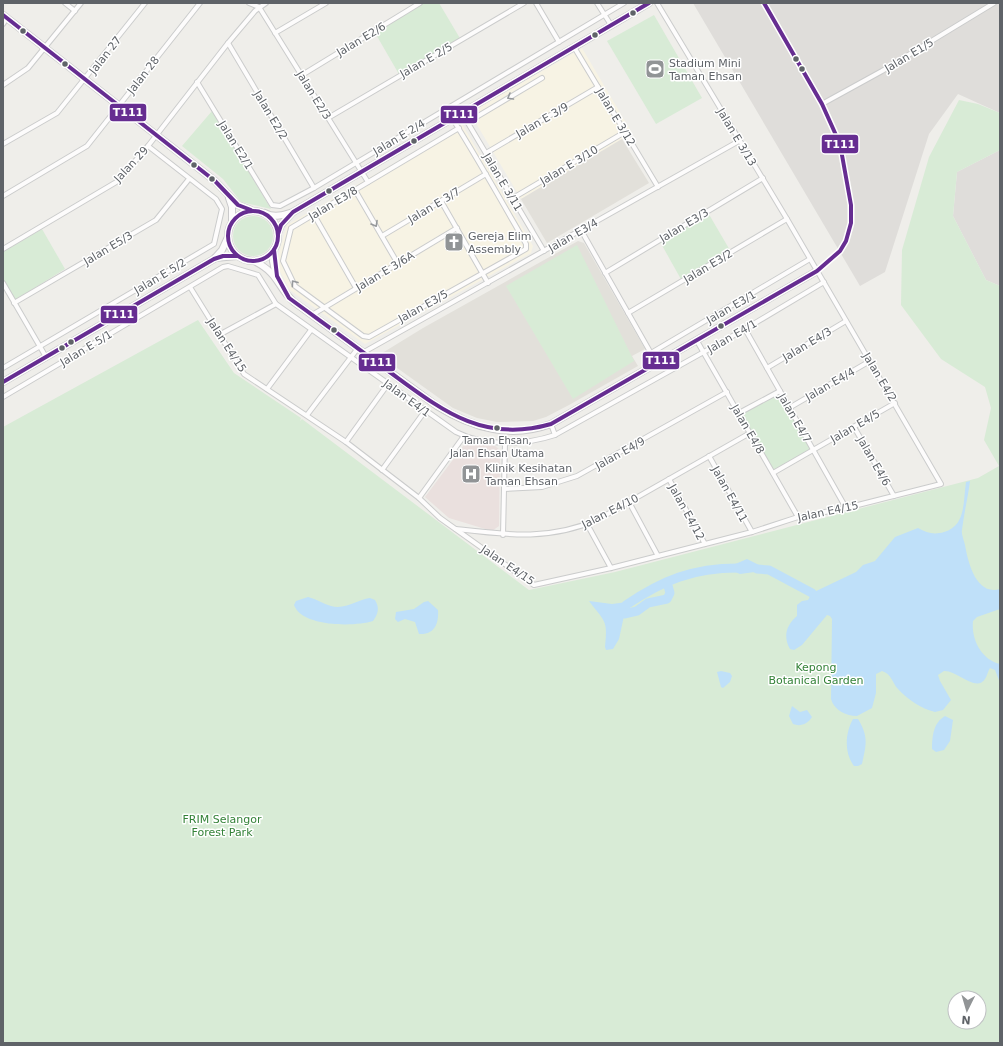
<svg xmlns="http://www.w3.org/2000/svg" width="1003" height="1046" font-family="'DejaVu Sans',sans-serif">
<style>
.commercial{fill:#f7f3e4}
.industrial{fill:#dfddda}
.education{fill:#e2e0da}
.medical{fill:#eae0de}
.green{fill:#d8ebd6;fill-rule:evenodd}
.water{fill:#bfe0f9}
.lines{fill:none;stroke-linecap:round;stroke-linejoin:round}
.river{stroke:#bfe0f9;stroke-width:9}
.street-casing{stroke:#cbcccc;stroke-width:6}
.secondary-casing{stroke:#cacacb;stroke-width:8}
.street{stroke:#fdfcfc;stroke-width:4}
.secondary{stroke:#fdfcfc;stroke-width:6}
.bus-1-casing{stroke:#fff;stroke-width:7}
.bus-1{stroke:#662d91;stroke-width:4}
.oneway{stroke:#96999c}
.bus-dot{fill:#5f6368;stroke:#fff;stroke-width:1.5}
.labels{text-anchor:middle;stroke-width:3;stroke-linejoin:round;paint-order:stroke}
.bus-label{font-size:10px;fill:#5f6368;stroke:#fff}
.street-label{font-size:11px;fill:#5f6368;stroke:#fff}
.poi-label{font-size:11px;fill:#5f6368;stroke:#fff;text-anchor:start}
.park-label{font-size:11px;fill:#348238;stroke:#fff}
.line-badge{stroke:#fff;stroke-width:1.5}
.badge-label{font-size:11px;text-anchor:middle;font-weight:bold;fill:#fff}
</style>
<rect width="100%" height="100%" fill="#efeeea"/>
<!-- commercial -->
<g class="commercial">
<polygon points="582,48 632,133 521,199 470,113"/>
<polygon points="462,124 533,246 531,253 365,344 290,290 276,264 287,225"/>
</g>
<!-- industrial -->
<g class="industrial">
<polygon points="693,3 1000,3 1000,113 958,94 929,134 885,272 860,286"/>
<polygon points="1000,150 1000,286 986,280 953,216 957,172"/>
</g>
<!-- education -->
<g class="education">
<polygon points="622,139 649,183 547,243 521,199"/>
<polygon points="578,241 584,243 645,349 632,356 638,366 569,405 546,417 533,421 497,422 477,418 453,408 379,355 423,328"/>
</g>
<!-- medical -->
<polygon class="medical" points="467,441 495,446 500,450 499,526 492,531 449,518 425,497"/>
<!-- green -->
<g class="green">
<polygon points="420,3 439,3 461,40 400,76 374,31"/>
<polygon points="654,15 702,98 656,124 607,41"/>
<path d="M 959,100 L 978,104 L 1000,113 L 1000,150 L 957,172 L 953,216 L 986,280 L 1000,286 L 1000,1043 L 3,1043 L 3,427 L 198,320 L 234,373 L 301,418 L 300,421 L 302,419 L 529,590 L 615,572 L 978,478 L 999,466 L 984,440 L 991,408 L 985,387 L 941,359 L 901,305 L 902,250 L 929,157 ZM 955,998 L 979,998 L 979,1022 L 955,1022 Z"/>
<polygon points="212,111 271,209 241,202 223,179 182,146"/>
<polygon points="707,211 731,252 682,281 659,240"/>
<circle cx="253" cy="236" r="20"/>
<polygon points="42,229 65,269 15,300 3,279 3,252"/>
<polygon points="577,245 634,361 573,399 506,286"/>
<polygon points="780,391 813,450 773,473 739,413"/>
</g>
<!-- water -->
<g class="water">
<path d="M 970,481 C 968,497 964,513 962,530 C 961,534 964,540 965,545 C 968,562 976,596 1000,589 L 1000,609 L 977,617 L 973,621 C 971,640 982,660 1000,664 L 1000,683 L 995,670 L 990,668 C 988,671 987,676 985,679 C 976,693 957,670 944,671 L 938,675 L 940,681 L 951,700 L 943,710 L 935,712 C 922,709 908,700 898,689 C 892,683 892,674 882,671 L 876,674 L 876,693 L 872,708 L 857,716 C 846,716 834,710 831,699 L 832,619 L 830,616 L 827,615 L 802,645 L 794,650 L 790,649 C 783,637 786,625 797,616 L 797,605 L 802,601 L 808,600 L 812,593 L 856,572 L 863,565 L 875,561 L 895,537 L 918,528 C 927,533 934,535 944,532 C 966,526 963,502 966,482 Z"/>
<polygon points="747,559 769,570 740,574 726,568"/>
<path d="M 308,597 C 317,599 323,604 331,606 C 345,610 357,600 370,598 L 375,600 C 380,608 378,614 373,621 C 354,627 302,627 294,605 L 296,601 Z"/>
<path d="M 428,601 L 438,610 C 439,623 435,635 419,634 L 415,622 L 405,619 L 398,622 L 395,619 L 396,612 L 414,609 L 424,602 Z"/>
<path d="M 589,601 L 612,604 L 627,602 L 619,639 L 613,649 L 606,650 L 605,647 C 608,620 605,622 589,601 Z"/>
<polygon points="721,671 730,673 732,676 730,682 723,688 721,687 717,672"/>
<path d="M 792,706 L 800,712 L 807,710 L 812,717 C 808,724 800,727 793,724 L 789,716 Z"/>
<path d="M 945,716 L 953,720 L 950,741 L 944,750 L 936,752 L 932,749 C 932,737 933,723 945,716 Z"/>
<path d="M 853,719 L 858,719 C 869,737 866,745 862,764 L 858,766 L 854,766 C 844,753 845,733 853,719 Z"/>
</g>
<g class="lines">
<!-- river -->
<g class="river">
<polyline points="757,569 769,570 812,593"/>
<path d="M 626,605 C 663,580 693,568 738,568"/>
<polyline points="624,614 637,611 648,603 667,599 670,593 667,582"/>
</g>
<!-- street casing -->
<g class="street-casing">
<g id="street">
<polyline points="65,3 75,11"/>
<polyline points="249,3 259,7"/>
<polyline points="536,3 559,42"/>
<polyline points="597,3 611,25"/>
<polyline points="764,3 822,104 840,144 851,205 851,223 846,241 840,251 817,271"/>
<polyline points="259,7 368,182"/>
<polyline points="3,24 7,18"/>
<polyline points="275,33 326,3"/>
<polyline points="228,43 314,188"/>
<polyline points="574,47 658,187"/>
<polyline points="302,75 420,3"/>
<polyline points="197,82 272,205 280,206 314,188 624,3"/>
<polyline points="3,85 28,68 81,3"/>
<polyline points="822,104 882,71 994,3"/>
<polyline points="462,113 544,251"/>
<polyline points="328,118 524,3"/>
<path d="M 452,118 C 478,159 502,202 526,244 L 526,249 L 369,337 L 363,336 L 295,286 L 283,261 L 291,228 L 459,128"/>
<polyline points="468,122 542,78"/>
<polyline points="3,144 57,113 145,3"/>
<polyline points="486,153 598,87"/>
<polyline points="355,190 398,264"/>
<polyline points="3,196 87,146 200,3"/>
<polyline points="513,198 625,132"/>
<polyline points="441,201 488,283"/>
<polyline points="314,215 356,288"/>
<polyline points="581,230 657,364"/>
<polyline points="382,236 486,174"/>
<polyline points="3,249 118,181 148,146 228,43 255,11 266,3"/>
<polyline points="605,273 763,178"/>
<polyline points="3,283 46,357"/>
<polyline points="190,287 244,374 346,442 419,498 440,518 534,585 611,568 752,532 798,517 846,508 941,484 787,219 657,3"/>
<polyline points="14,303 156,220 189,179"/>
<polyline points="129,310 135,319"/>
<polyline points="628,313 787,219"/>
<polyline points="312,315 457,228"/>
<polyline points="745,329 846,508"/>
<polyline points="219,335 276,304"/>
<polyline points="697,341 798,517"/>
<polyline points="364,352 739,141"/>
<polyline points="651,353 810,259"/>
<polyline points="3,368 214,244 222,209 216,199 148,146"/>
<polyline points="767,368 846,321"/>
<polyline points="267,389 311,330"/>
<path d="M 3,397 L 223,267 L 228,266 L 258,275 L 276,304 L 456,432 C 485,447 525,445 555,435 L 745,329 L 824,282"/>
<polyline points="789,408 870,361"/>
<polyline points="739,413 780,391"/>
<polyline points="307,415 358,348"/>
<polyline points="551,424 555,435"/>
<polyline points="854,427 894,496"/>
<polyline points="346,442 388,384"/>
<polyline points="709,456 752,532"/>
<polyline points="382,470 425,411"/>
<polyline points="773,473 895,403"/>
<polyline points="669,479 705,544"/>
<polyline points="504,489 542,487 577,476 727,392"/>
<polyline points="419,498 464,436"/>
<polyline points="629,502 658,556"/>
<polyline points="587,524 611,568"/>
<path d="M 456,529 C 507,535 550,541 599,519 L 750,433"/>
<polyline points="503,535 505,443"/>
</g>
</g>
<!-- secondary casing -->
<g class="secondary-casing">
<g id="secondary">
<polyline points="3,15 215,181 238,205 251,210"/>
<polyline points="229,198 232,207 232,220"/>
<circle cx="253" cy="236" r="25"/>
<path d="M 265,213 C 274,218 284,215 293,212 L 649,3"/>
<polyline points="278,233 281,225 292,213"/>
<polyline points="274,250 273,261 276,277"/>
<polyline points="215,258 237,256"/>
<path d="M 254,261 C 280,274 276,286 294,302 L 437,406 C 473,428 510,439 551,424 L 817,271"/>
<polyline points="3,382 214,259 222,250 228,237"/>
</g>
</g>
<!-- street -->
<use href="#street" class="street"/>
<!-- secondary -->
<use href="#secondary" class="secondary"/>
<!-- bus-1 casing -->
<g class="bus-1-casing">
<g id="bus-1">
<polyline points="3,15 215,181 238,205 251,210"/>
<circle cx="253" cy="236" r="25"/>
<polyline points="278,234 281,225 293,212 649,3"/>
<path d="M 274,250 L 277,276 L 289,298 C 319,320 350,342 380,365 C 436,405 478,445 551,424 L 817,271 L 840,251 L 846,241 L 851,223 L 851,205 L 840,144 L 822,104 L 764,3"/>
<polyline points="3,382 214,259 223,256 237,256"/>
</g>
</g>
<!-- bus-1 -->
<use href="#bus-1" class="bus-1"/>
</g>
<!-- one-way arrows -->
<defs><path id="oneway-chevron" d="M-2-3.5L2.5 0L-2 3.5" fill="none" stroke-width="1.6" stroke-linecap="round" stroke-linejoin="round"/></defs>
<g class="oneway">
<use href="#oneway-chevron" transform="translate(510 97) rotate(150)"/>
<use href="#oneway-chevron" transform="translate(375 224) rotate(60)"/>
<use href="#oneway-chevron" transform="translate(294 283) rotate(-126)"/>
</g>
<!-- icons -->
<defs>
<g id="stadium-square" transform="scale(1)"><rect x="-9" y="-9" width="18" height="18" rx="4" fill="#919496" stroke="#fff"/><path d="M0-5a6.5 5 0 1 0 0 10a6.5 5 0 1 0 0-10ZM-3.5-1.8h7v3.6h-7Z" fill="#fff"/></g>
<g id="church-square" transform="scale(1)"><rect x="-9" y="-9" width="18" height="18" rx="4" fill="#919496" stroke="#fff"/><path d="M-1.2-6h2.4v3.5h3.3v2.4h-3.3V6h-2.4V-.1h-3.3v-2.4h3.3Z" fill="#fff"/></g>
<g id="hospital-square" transform="scale(1)"><rect x="-9" y="-9" width="18" height="18" rx="4" fill="#919496" stroke="#fff"/><path d="M-5-5h3v3.5h4V-5h3V5h-3V1.5h-4V5h-3Z" fill="#fff"/></g>
</defs>
<g fill-rule="evenodd">
<use href="#stadium-square" x="655" y="69"/>
<use href="#church-square" x="454" y="242"/>
<use href="#hospital-square" x="471" y="474"/>
</g>
<!-- markers -->
<g class="bus-dot">
<circle cx="633" cy="13" r="3.5"/>
<circle cx="23" cy="31" r="3.5"/>
<circle cx="595" cy="35" r="3.5"/>
<circle cx="796" cy="59" r="3.5"/>
<circle cx="65" cy="64" r="3.5"/>
<circle cx="802" cy="69" r="3.5"/>
<circle cx="414" cy="141" r="3.5"/>
<circle cx="194" cy="165" r="3.5"/>
<circle cx="212" cy="179" r="3.5"/>
<circle cx="329" cy="191" r="3.5"/>
<circle cx="721" cy="326" r="3.5"/>
<circle cx="334" cy="330" r="3.5"/>
<circle cx="71" cy="342" r="3.5"/>
<circle cx="62" cy="348" r="3.5"/>
<circle cx="497" cy="428" r="3.5"/>
</g>
<g class="labels">
<!-- bus labels -->
<g class="bus-label">
<text x="497" y="444">Taman Ehsan,<tspan x="497" dy="13">Jalan Ehsan Utama</tspan></text>
</g>
<!-- street labels -->
<g class="street-label">
<text transform="translate(361 39) rotate(-31)" y="4">Jalan E2/6</text>
<text transform="translate(105 55) rotate(-52)" y="4">Jalan 27</text>
<text transform="translate(909 55) rotate(-31)" y="4">Jalan E1/5</text>
<text transform="translate(426 60) rotate(-30)" y="4">Jalan E 2/5</text>
<text transform="translate(143 75) rotate(-52)" y="4">Jalan 28</text>
<text transform="translate(314 95) rotate(58)" y="4">Jalan E2/3</text>
<text transform="translate(271 115) rotate(59)" y="4">Jalan E2/2</text>
<text transform="translate(616 117) rotate(59)" y="4">Jalan E 3/12</text>
<text transform="translate(542 120) rotate(-30)" y="4">Jalan E 3/9</text>
<text transform="translate(399 137) rotate(-31)" y="4">Jalan E 2/4</text>
<text transform="translate(737 137) rotate(59)" y="4">Jalan E 3/13</text>
<text transform="translate(236 145) rotate(58)" y="4">Jalan E2/1</text>
<text transform="translate(131 164) rotate(-47)" y="4">Jalan 29</text>
<text transform="translate(569 165) rotate(-31)" y="4">Jalan E 3/10</text>
<text transform="translate(503 182) rotate(59)" y="4">Jalan E 3/11</text>
<text transform="translate(333 203) rotate(-31)" y="4">Jalan E3/8</text>
<text transform="translate(434 205) rotate(-31)" y="4">Jalan E 3/7</text>
<text transform="translate(684 225) rotate(-31)" y="4">Jalan E3/3</text>
<text transform="translate(573 235) rotate(-30)" y="4">Jalan E3/4</text>
<text transform="translate(108 248) rotate(-31)" y="4">Jalan E5/3</text>
<text transform="translate(708 266) rotate(-31)" y="4">Jalan E3/2</text>
<text transform="translate(385 271) rotate(-31)" y="4">Jalan E 3/6A</text>
<text transform="translate(160 276) rotate(-31)" y="4">Jalan E 5/2</text>
<text transform="translate(423 306) rotate(-29)" y="4">Jalan E3/5</text>
<text transform="translate(731 307) rotate(-30)" y="4">Jalan E3/1</text>
<text transform="translate(732 336) rotate(-30)" y="4">Jalan E4/1</text>
<text transform="translate(807 344) rotate(-31)" y="4">Jalan E4/3</text>
<text transform="translate(227 345) rotate(57)" y="4">Jalan E4/15</text>
<text transform="translate(86 348) rotate(-31)" y="4">Jalan E 5/1</text>
<text transform="translate(880 377) rotate(59)" y="4">Jalan E4/2</text>
<text transform="translate(830 384) rotate(-30)" y="4">Jalan E4/4</text>
<text transform="translate(407 398) rotate(36)" y="4">Jalan E4/1</text>
<text transform="translate(795 418) rotate(60)" y="4">Jalan E4/7</text>
<text transform="translate(855 426) rotate(-30)" y="4">Jalan E4/5</text>
<text transform="translate(748 429) rotate(60)" y="4">Jalan E4/8</text>
<text transform="translate(620 453) rotate(-29)" y="4">Jalan E4/9</text>
<text transform="translate(874 461) rotate(60)" y="4">Jalan E4/6</text>
<text transform="translate(730 494) rotate(61)" y="4">Jalan E4/11</text>
<text transform="translate(610 511) rotate(-27)" y="4">Jalan E4/10</text>
<text transform="translate(828 511) rotate(-12)" y="4">Jalan E4/15</text>
<text transform="translate(687 512) rotate(61)" y="4">Jalan E4/12</text>
<text transform="translate(508 565) rotate(34)" y="4">Jalan E4/15</text>
</g>
<!-- poi labels -->
<g class="poi-label">
<text x="669" y="67">Stadium Mini<tspan x="669" dy="13">Taman Ehsan</tspan></text>
<text x="468" y="240">Gereja Elim<tspan x="468" dy="13">Assembly</tspan></text>
<text x="485" y="472">Klinik Kesihatan<tspan x="485" dy="13">Taman Ehsan</tspan></text>
</g>
<!-- park labels -->
<g class="park-label">
<text x="816" y="671">Kepong<tspan x="816" dy="13">Botanical Garden</tspan></text>
<text x="222" y="823">FRIM Selangor<tspan x="222" dy="13">Forest Park</tspan></text>
</g>
</g>
<g class="line-badge">
<rect x="109" y="103" width="38" height="19" rx="4" fill="#662d91"/>
<rect x="440" y="105" width="38" height="19" rx="4" fill="#662d91"/>
<rect x="821" y="134" width="38" height="20" rx="4" fill="#662d91"/>
<rect x="100" y="305" width="38" height="19" rx="4" fill="#662d91"/>
<rect x="642" y="351" width="38" height="19" rx="4" fill="#662d91"/>
<rect x="358" y="353" width="38" height="19" rx="4" fill="#662d91"/>
</g>
<g class="badge-label">
<text x="128" y="116">T111</text>
<text x="459" y="118">T111</text>
<text x="840" y="148">T111</text>
<text x="119" y="318">T111</text>
<text x="661" y="364">T111</text>
<text x="377" y="366">T111</text>
</g>
<!-- border -->
<rect width="1003" height="1046" fill="none" stroke="#5f6368" stroke-width="8"/>
<!-- north arrow -->
<g transform="translate(967 1010) rotate(185)"><circle r="19" fill="#ffffff" stroke="#bfc1c3"/>
<path d="M0-3L7 15L0 10L-7 15Z" fill="#919496"/>
<text y="-6" font-size="11" font-weight="bold" text-anchor="middle" fill="#5f6368">N</text>
</g>
</svg>
